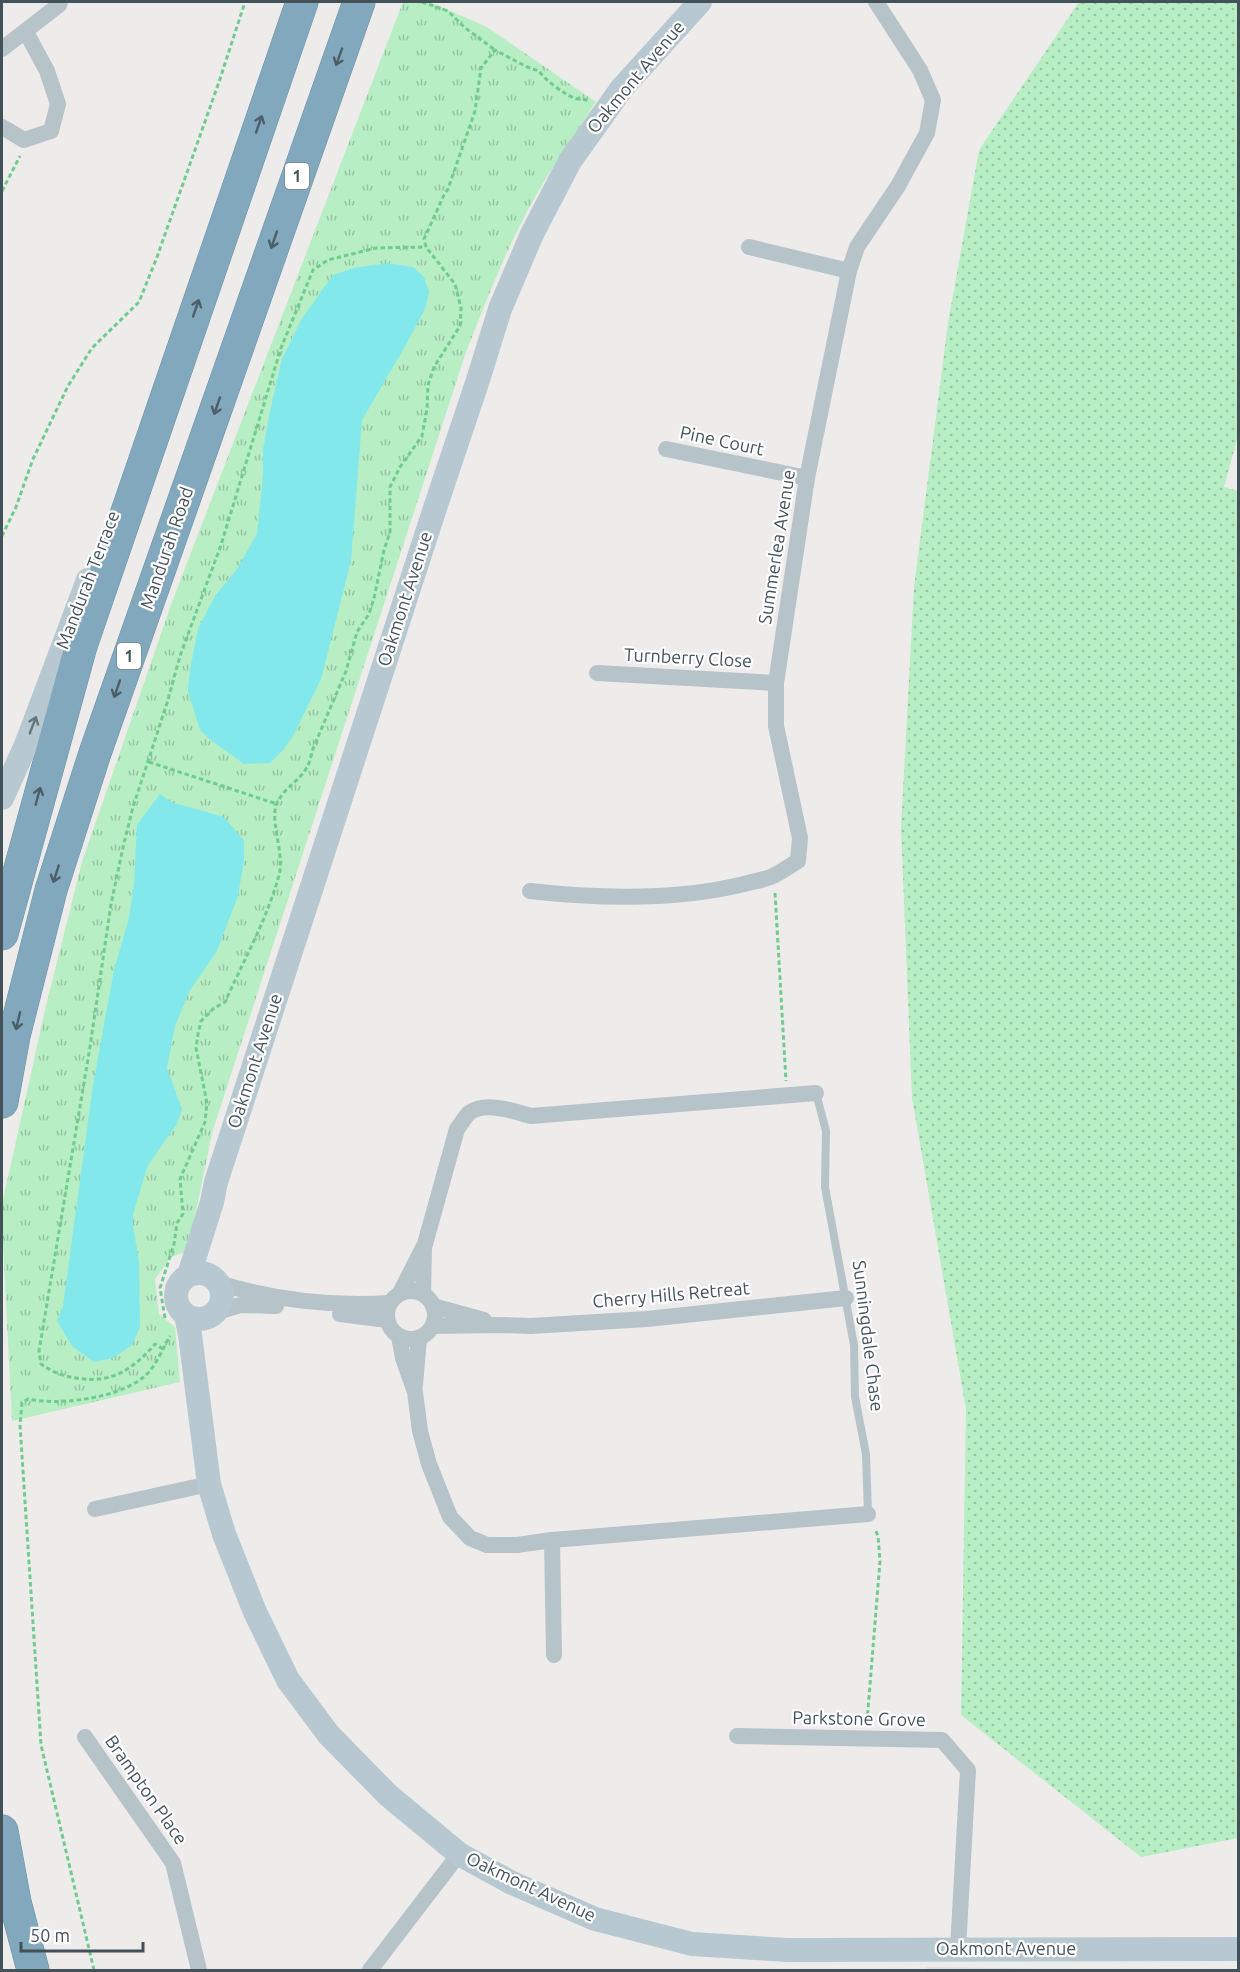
<svg xmlns="http://www.w3.org/2000/svg" width="1240" height="1972" font-family="Ubuntu,sans-serif">
<style>
.education{fill:#dfdcde}
.grass{fill:url(#grass-dots)}
.park{fill:url(#park-tufts)}
.water{fill:#83e8ec}
.lines{fill:none;stroke-linecap:round;stroke-linejoin:round}
.highway-casing{stroke:#6c93a8;stroke-width:33}
.path{stroke:#6fcc8e;stroke-width:3;stroke-dasharray:4.5 3;stroke-linecap:butt}
.lane{stroke:#b6c3c9;stroke-width:8}
.street{stroke:#b6c3c9;stroke-width:16}
.secondary{stroke:#b8c8d0;stroke-width:24}
.highway{stroke:#81a8bc;stroke-width:32}
.oneway{stroke:#4c5f68}
.oneway2{stroke:#66757d}
.labels{text-anchor:middle;stroke-width:4.5;stroke-linejoin:round;paint-order:stroke}
.shield{fill:#fff;stroke:#7b868b;stroke-width:1.5}
.shield-label{font-size:16px;font-weight:bold;fill:#435259}
.street-label{font-size:18px;fill:#435259;stroke:#fff}
</style>
<defs>
<pattern id="grass-dots" width="8" height="8" patternUnits="userSpaceOnUse" patternTransform="scale(1.5)"><rect width="8" height="8" fill="#b7eec3"/><path d="M2 2h.1M6 6h.1" fill="none" stroke="#96c3a1" stroke-width="1.8" stroke-linecap="round"/></pattern>
<pattern id="park-tufts" width="24" height="20" patternUnits="userSpaceOnUse" patternTransform="scale(1.5)"><rect width="24" height="20" fill="#b7eec3"/><path d="M3 7l-1-3M5 7V3M7 7l1-3M15 17l-1-3M17 17v-4M19 17l1-3" fill="none" stroke="#96c3a1"/></pattern>
</defs>
<rect width="100%" height="100%" fill="#eeebeb"/>
<!-- education -->
<polygon class="education" points="927,1967 1164,1970 927,1970"/>
<!-- grass -->
<polygon class="grass" points="1079,2 1238,2 1238,436 1224,487 1238,491 1238,1838 1141,1857 961,1715 966,1409 912,1098 901,828 914,587 948,323 979,150"/>
<!-- park -->
<path class="park" d="M 403,2 L 430,2 L 487,27 L 596,102 C 573,137 549,171 529,208 C 504,254 485,304 466,352 L 212,1133 L 188,1251 L 171,1257 L 155,1279 L 159,1314 L 175,1327 L 180,1382 L 12,1421 L 3,1243 L 3,1200 L 45,1010 L 82,862 L 172,602 Z"/>
<!-- water -->
<g class="water">
<polygon points="387,263 413,267 424,277 429,292 425,309 407,343 362,420 351,561 321,679 293,736 283,750 270,763 244,764 208,738 200,730 188,691 190,669 198,629 215,596 237,569 257,534 263,475 263,450 270,411 282,359 301,320 333,275 354,268"/>
<polygon points="160,794 171,802 224,817 244,841 244,860 238,896 217,951 190,990 175,1026 167,1068 182,1109 177,1124 148,1165 133,1214 133,1225 139,1262 140,1327 132,1345 113,1358 94,1362 72,1346 57,1321 63,1306 93,1085 114,970 129,918 134,884 137,825"/>
</g>
<g class="lines">
<!-- highway casing -->
<g class="highway-casing">
<g id="highway">
<polyline points="2,934 81,646 302,2"/>
<polyline points="2,1102 14,1036 51,890 95,753 359,2"/>
<polyline points="2,1831 15,1902 33,1970"/>
</g>
</g>
<!-- path -->
<g class="path">
<polyline points="422,2 448,11 464,27 495,50"/>
<polyline points="2,191 20,156"/>
<polyline points="2,536 16,507 33,459 68,386 92,348 139,302 157,257 219,82 245,2"/>
<polyline points="149,762 277,804"/>
<polyline points="775,893 786,1081"/>
<path d="M 165,1318 L 160,1288 L 174,1244 L 177,1223 L 183,1214 L 180,1179 L 205,1122 L 207,1103 L 196,1048 L 198,1034 L 201,1021 L 213,1009 L 225,1002 C 243,962 268,917 279,875 C 285,854 269,820 277,803 C 288,781 308,780 312,751 L 346,671 L 357,632 L 369,614 L 374,598 L 384,550 L 390,532 L 390,487 L 400,467 L 422,436 L 427,409 L 428,385 L 434,367 L 460,326 L 461,308 L 455,284 L 426,247 L 424,239 L 444,195 L 448,189 L 475,111 L 481,68 L 495,50 L 527,67 L 539,71 C 545,80 564,94 574,98 C 579,100 583,98 588,101"/>
<path d="M 163,1349 L 155,1344 C 132,1370 112,1384 76,1378 C 63,1376 52,1372 41,1364 L 39,1351 L 90,1047 L 111,904 L 124,843 L 133,807 L 167,703 L 180,656 L 221,545 L 281,348 L 313,270 L 328,260 L 376,248 L 426,247"/>
<polyline points="867,1722 880,1561 878,1536 875,1529"/>
<path d="M 94,1970 L 41,1745 L 20,1425 L 22,1403 L 28,1399 C 61,1406 124,1398 148,1373 C 157,1363 163,1348 170,1336"/>
</g>
<!-- lane -->
<polyline class="lane" points="816,1093 826,1131 825,1187 854,1345 855,1397 866,1454 868,1514"/>
<!-- street -->
<g class="street">
<polyline points="2,49 59,5 60,2"/>
<polyline points="2,127 24,140 51,131 58,104 47,71 26,32"/>
<polyline points="749,247 849,271"/>
<polyline points="666,449 807,478"/>
<polyline points="597,673 776,683"/>
<path d="M 530,891 C 601,899 675,901 744,884 C 754,881 766,880 775,875 C 783,871 791,865 798,861 L 800,838 L 776,726 L 776,683 L 807,478 L 849,271 L 857,247 L 898,186 L 927,133 L 933,100 L 920,70 L 876,2"/>
<path d="M 218,1283 C 275,1300 331,1307 390,1303"/>
<circle cx="411" cy="1315" r="24"/>
<path d="M 400,1293 L 425,1244 L 457,1129 C 461,1124 465,1117 469,1113 C 486,1101 513,1111 531,1116 L 816,1093"/>
<polyline points="423,1294 424,1248"/>
<polyline points="433,1306 484,1320"/>
<polyline points="216,1312 241,1305 276,1306"/>
<polyline points="340,1314 387,1320"/>
<polyline points="433,1326 499,1325 531,1326 647,1319 846,1298"/>
<polyline points="399,1336 403,1358 415,1392 420,1431 429,1464 450,1517 470,1538 487,1545 517,1545 552,1540 868,1514"/>
<polyline points="415,1385 419,1338"/>
<polyline points="95,1509 209,1484"/>
<polyline points="552,1540 554,1655"/>
<polyline points="737,1736 942,1740 968,1770 958,1949"/>
<polyline points="85,1737 173,1863 199,1970"/>
<polyline points="370,1970 459,1854"/>
</g>
<!-- secondary -->
<g class="secondary">
<polyline points="2,798 26,745 88,580"/>
<circle cx="199" cy="1296" r="23"/>
<polyline points="189,1275 212,1202 216,1182 436,505 477,383 500,309 532,234 570,161 622,88 700,2"/>
<polyline points="186,1315 190,1335 209,1484 224,1534 255,1612 288,1680 329,1735 388,1795 459,1854 512,1883 595,1919 692,1944 787,1950 1238,1949"/>
</g>
<!-- highway -->
<use href="#highway" class="highway"/>
</g>
<!-- one-way arrows -->
<defs><path id="oneway-shaft" d="M-6 0H5M1.5-3L5.5 0L1.5 3" fill="none" stroke-width="1.6" stroke-linecap="round" stroke-linejoin="round" transform="scale(1.5)"/></defs>
<g class="oneway">
<use href="#oneway-shaft" transform="translate(339 57) rotate(110)"/>
<use href="#oneway-shaft" transform="translate(259 124) rotate(-71)"/>
<use href="#oneway-shaft" transform="translate(274 240) rotate(109)"/>
<use href="#oneway-shaft" transform="translate(196 308) rotate(-71)"/>
<use href="#oneway-shaft" transform="translate(217 406) rotate(109)"/>
<use href="#oneway-shaft" transform="translate(117 689) rotate(109)"/>
<use href="#oneway-shaft" transform="translate(38 796) rotate(-75)"/>
<use href="#oneway-shaft" transform="translate(56 874) rotate(108)"/>
<use href="#oneway-shaft" transform="translate(18 1021) rotate(103)"/>
</g>
<use class="oneway2" href="#oneway-shaft" transform="translate(33 725) rotate(-69)"/>
<g class="labels">
<!-- shield labels -->
<g class="shield">
<rect x="285" y="163" width="24" height="26" rx="4.5"/>
<rect x="117" y="643" width="24" height="26" rx="4.5"/>
</g>
<g class="shield-label">
<text x="297" y="182">1</text>
<text x="129" y="662">1</text>
</g>
<!-- street labels -->
<g class="street-label">
<text transform="translate(636 77) rotate(-50)" y="6">Oakmont Avenue</text>
<text transform="translate(722 441) rotate(12)" y="6">Pine Court</text>
<text transform="translate(777 547) rotate(-81)" y="6">Summerlea Avenue</text>
<text transform="translate(167 548) rotate(-71)" y="6">Mandurah Road</text>
<text transform="translate(88 580) rotate(-69)" y="6">Mandurah Terrace</text>
<text transform="translate(405 599) rotate(-72)" y="6">Oakmont Avenue</text>
<text transform="translate(688 658) rotate(3)" y="6">Turnberry Close</text>
<text transform="translate(255 1061) rotate(-72)" y="6">Oakmont Avenue</text>
<text transform="translate(671 1295) rotate(-5)" y="6">Cherry Hills Retreat</text>
<text transform="translate(868 1336) rotate(83)" y="6">Sunningdale Chase</text>
<text transform="translate(859 1719) rotate(1)" y="6">Parkstone Grove</text>
<text transform="translate(146 1790) rotate(55)" y="6">Brampton Place</text>
<text transform="translate(531 1887) rotate(25)" y="6">Oakmont Avenue</text>
<text x="1006" y="1955">Oakmont Avenue</text>
</g>
</g>
<!-- border -->
<rect width="1240" height="1972" fill="none" stroke="#435259" stroke-width="6"/>
<!-- scale -->
<path d="M21 1942v9h122v-9" fill="none" stroke="#435259" stroke-width="3"/>
<text x="30" y="1942" font-size="18" fill="#435259" stroke="#ffffff" stroke-width="4.5" paint-order="stroke">50 m</text>
</svg>
